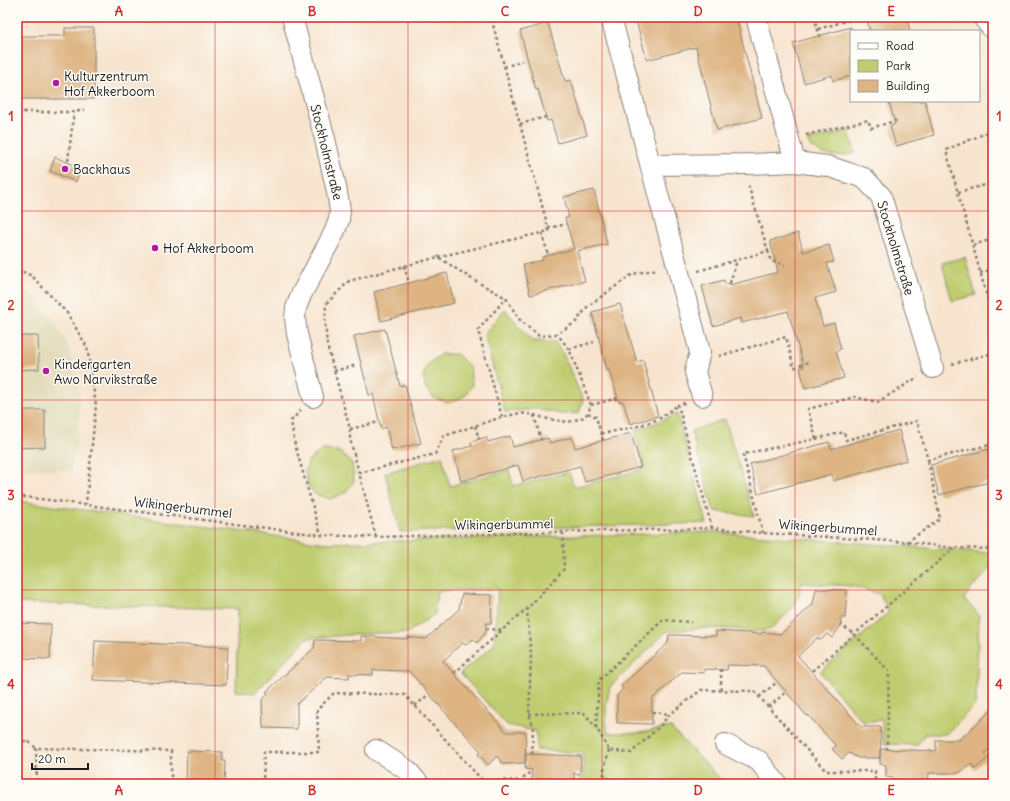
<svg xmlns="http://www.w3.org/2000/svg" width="1010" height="801" font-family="Delius,sans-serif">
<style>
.built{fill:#e2dcba}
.green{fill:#bfcd6f;stroke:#6e7446}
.building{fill:#ddb482}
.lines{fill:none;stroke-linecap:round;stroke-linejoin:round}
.street-casing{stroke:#8a8075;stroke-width:22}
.secondary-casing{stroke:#8a8075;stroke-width:24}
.path{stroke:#8a8075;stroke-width:2.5;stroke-dasharray:3 3;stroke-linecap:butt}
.street{stroke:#fff;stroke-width:20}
.secondary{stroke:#fff;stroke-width:22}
.grid{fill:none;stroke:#d62828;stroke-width:1;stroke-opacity:0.55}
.poi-dot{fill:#b5179e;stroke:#fdfcf7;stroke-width:1.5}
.labels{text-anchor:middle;stroke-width:3;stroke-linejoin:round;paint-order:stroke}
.poi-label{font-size:13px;fill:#1c1c1c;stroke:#fdfcf7;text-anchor:start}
.street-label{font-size:13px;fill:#1c1c1c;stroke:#fdfcf7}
.neatline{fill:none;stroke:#d62828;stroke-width:1.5}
.grid-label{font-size:13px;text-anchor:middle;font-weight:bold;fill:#d62828}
</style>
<rect width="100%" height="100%" fill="#fdfcf7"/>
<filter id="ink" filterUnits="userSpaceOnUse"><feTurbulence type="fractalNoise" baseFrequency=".025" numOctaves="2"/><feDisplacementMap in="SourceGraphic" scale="8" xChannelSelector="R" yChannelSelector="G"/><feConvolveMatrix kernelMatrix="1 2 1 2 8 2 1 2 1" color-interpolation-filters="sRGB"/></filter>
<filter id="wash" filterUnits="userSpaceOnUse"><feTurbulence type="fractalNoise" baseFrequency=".012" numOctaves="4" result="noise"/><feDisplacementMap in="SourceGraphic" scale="16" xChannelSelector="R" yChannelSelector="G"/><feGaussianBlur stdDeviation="0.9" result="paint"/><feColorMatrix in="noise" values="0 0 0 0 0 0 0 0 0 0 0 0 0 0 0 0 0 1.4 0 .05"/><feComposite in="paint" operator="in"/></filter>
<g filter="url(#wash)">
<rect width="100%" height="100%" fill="#f7e4ce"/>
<!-- built -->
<polygon class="built" points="17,288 29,293 52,317 68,345 80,397 78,438 71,471 17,468"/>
<!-- green -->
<g class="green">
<path d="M 849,130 L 855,153 C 836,158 820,158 807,141 Z"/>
<polygon points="965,257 976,295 952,301 942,263"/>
<polygon points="505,309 516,323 533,341 555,342 563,354 583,400 579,413 561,414 536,409 505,412 484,334"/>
<polygon points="441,354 457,354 470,367 472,385 465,396 449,403 434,398 426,389 423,376 428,364"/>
<polygon points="677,414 707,523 400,532 385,473 442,456 450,486 509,470 513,486 569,472 574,487 622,475 644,469 635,431"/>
<polygon points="725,419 754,516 714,511 691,431"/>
<polygon points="322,450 339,451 352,463 354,481 346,492 330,499 315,494 308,485 305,472 309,460"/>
<polygon points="17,501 326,543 712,532 993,553 993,566 969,591 964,599 979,615 976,704 946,734 925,734 917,745 884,744 882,720 863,722 820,672 889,612 880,594 852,586 801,583 799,596 793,608 771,629 754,632 736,629 703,628 666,632 610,687 606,706 607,733 640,733 670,727 720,779 739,784 577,784 578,781 583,777 583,753 537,750 536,731 507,725 460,673 494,645 498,589 437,591 435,614 407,633 380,633 307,638 255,693 236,691 238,609 17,603"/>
</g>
<g id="blocks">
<!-- building -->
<g class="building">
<polygon points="635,17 736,17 762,118 717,130 696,47 647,60"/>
<polygon points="866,17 907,17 910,31 870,31"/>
<polygon points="548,23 565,81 571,80 587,135 558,143 551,120 547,121 538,89 536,90 520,31"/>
<polygon points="851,27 851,76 833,81 832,75 804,83 793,43"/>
<polygon points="65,28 94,28 94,99 17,99 17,36 65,36"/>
<polygon points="889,101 925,101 934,135 896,146 890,126 895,124"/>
<polygon points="55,157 81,168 76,182 50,171"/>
<polygon points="594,190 607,244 577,251 585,281 530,295 523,265 543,260 542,257 574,249 565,218 569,217 564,197"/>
<polygon points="798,233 803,252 829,245 834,262 827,263 836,292 815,298 823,326 834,323 841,349 836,351 844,378 805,388 800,368 804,367 788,311 742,323 741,318 713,326 702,286 724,280 725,284 730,283 730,285 778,272 770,241"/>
<polygon points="447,273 454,303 381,321 374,292"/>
<polygon points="620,304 637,362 643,360 658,416 630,424 623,401 619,402 609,370 607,370 592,312"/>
<polygon points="385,329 400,386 405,385 421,443 392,450 386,427 381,429 373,394 369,395 354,336"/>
<polygon points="17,336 38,336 39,369 17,370"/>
<polygon points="17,410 45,410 45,447 17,448"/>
<polygon points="899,430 907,460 833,481 832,474 758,494 750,464 829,442 831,449"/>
<polygon points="631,433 641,467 585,482 580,466 523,481 518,465 461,481 453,451 472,446 471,442 486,437 488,442 510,436 513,447 548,438 550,443 572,437 575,448"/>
<polygon points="993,448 993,481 939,495 931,465"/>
<polygon points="816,589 847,590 845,618 841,618 840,627 832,638 827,634 821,640 817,638 798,656 861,727 881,727 880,758 858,758 849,753 842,759 832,749 836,746 808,715 807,716 764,666 728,665 727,670 704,669 704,673 682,672 652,699 652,724 617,723 617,695 623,689 621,686 668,643 669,635 716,636 716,631 762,634 762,632 781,634 813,604"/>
<polygon points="462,594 492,595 491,623 486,623 486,632 477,643 473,639 466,645 462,643 443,661 506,732 526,732 525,763 503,764 497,756 488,765 478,754 481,751 453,721 409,671 373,670 373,675 349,674 349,678 327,677 297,704 297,729 263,728 262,700 268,694 266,692 314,648 315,640 361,641 361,636 407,639 407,637 426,639 459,609"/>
<polygon points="17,623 51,624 50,659 17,658"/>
<polygon points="95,641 228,647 226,685 93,680"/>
<polygon points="993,709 993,746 985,753 989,757 975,769 971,764 959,773 929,773 928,784 894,784 895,778 886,777 886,765 880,764 880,749 936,751 936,740 959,740"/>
<polygon points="187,751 222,752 222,761 225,761 224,784 186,784"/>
<polygon points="526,754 581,756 580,774 574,773 574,784 540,784 540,783 531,782 532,770 525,769"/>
</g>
</g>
</g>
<g filter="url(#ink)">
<use href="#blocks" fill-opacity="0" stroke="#8a8075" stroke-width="1"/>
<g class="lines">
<!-- street casing -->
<g class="street-casing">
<g id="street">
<polyline points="292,17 325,139 336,187 340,210 339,220 334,233 301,295 296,308 295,318 297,334 313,397"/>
<polyline points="611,17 700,352 695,372 702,396"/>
<polyline points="756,17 795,162"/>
<polyline points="651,165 750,164 795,162 827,166 864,178 881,196 933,368"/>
<polyline points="725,744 759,761 777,784"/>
<polyline points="376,750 407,770 419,784"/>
</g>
</g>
<!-- secondary casing -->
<g class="secondary-casing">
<polyline id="secondary" points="984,17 993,28"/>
</g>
<!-- path -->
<g class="path">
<polyline points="814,17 821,40"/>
<polyline points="17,18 18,17"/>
<polyline points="818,29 860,17"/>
<polyline points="504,67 522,61"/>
<polyline points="17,112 74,112 84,110"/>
<polyline points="520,124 546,117"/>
<polyline points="993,130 946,150 993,318"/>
<polyline points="806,135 868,120 871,128 898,120"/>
<polyline points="68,161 74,112"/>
<polyline points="958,192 993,183"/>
<polyline points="548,228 567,224"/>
<polyline points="542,233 548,255"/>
<polyline points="973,245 993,239"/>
<polyline points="768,251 771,261 785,265"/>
<polyline points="438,257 549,231 492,21 505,17"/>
<polyline points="404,266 408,280"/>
<polyline points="17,269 32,276 67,313 87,347 96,405 86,504"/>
<polyline points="698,271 768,251 748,184"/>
<polyline points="980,273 993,269"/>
<polyline points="730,283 737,260"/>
<polyline points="569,349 594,342"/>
<polyline points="719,356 786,337 794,368 808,362"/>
<polyline points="952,364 993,353"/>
<polyline points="334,371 357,365"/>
<polyline points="685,403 678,405 712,528"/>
<polyline points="591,405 618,398"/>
<polyline points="301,410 291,421 295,445 321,535"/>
<polyline points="588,413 596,417 603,440"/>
<polyline points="534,415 541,440"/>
<polyline points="502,417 478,330 506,298"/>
<polyline points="475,426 479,439"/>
<polyline points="350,429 379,422"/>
<polyline points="601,434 635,427 659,419 678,405"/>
<polyline points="816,439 844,432 846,440 917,421 928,460 993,444"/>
<polyline points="359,473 435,454 444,436 502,417 520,413 534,415 548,419 568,422 582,418 588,413 591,405 569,349 557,334"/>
<polyline points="17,496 321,535 376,537 712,528 763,533 906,542 954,548 993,549"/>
<polyline points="763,533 743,454 816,439 808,409 854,397 878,402 918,377"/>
<polyline points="376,537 350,439 350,429 327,345 325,322 326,304 349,281 438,257 472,279 506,298 519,319 539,336 557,334 576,322 588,306 633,274 658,269"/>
<polyline points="907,542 940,519 928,460"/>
<polyline points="840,624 854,634 889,671 887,749"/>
<polyline points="486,629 502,630"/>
<polyline points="812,671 954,548"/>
<polyline points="454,673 526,609"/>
<polyline points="721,690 721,669"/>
<polyline points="759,697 777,682"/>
<polyline points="415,706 429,694"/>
<polyline points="769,707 786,692"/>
<polyline points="652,712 669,714"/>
<polyline points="529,714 584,713 596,727 609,750 631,753 660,726 670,714 701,690 754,691 826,771 875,771 875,784"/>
<polyline points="596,727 599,680 663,620 691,622"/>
<polyline points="17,741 28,741 36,748 171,751 171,784"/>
<polyline points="36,748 37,784"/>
<polyline points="609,750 603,773 613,784"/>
<polyline points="532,754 533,726 529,714 531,656 527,609 564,569 563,533"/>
<polyline points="263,784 264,752 319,752 317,710 334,693 405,695 482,780 521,781"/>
<polyline points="521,784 521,781 532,770"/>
<polyline points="989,784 993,781"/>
</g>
<!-- street -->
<use href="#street" class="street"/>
<!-- secondary -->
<use href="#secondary" class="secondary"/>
</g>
</g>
<!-- grid -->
<path class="grid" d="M 215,17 L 215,784M 408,17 L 408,784M 602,17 L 602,784M 795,17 L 795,784M 17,211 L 993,211M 17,400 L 993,400M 17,590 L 993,590"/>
<!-- markers -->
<g class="poi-dot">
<circle cx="56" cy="83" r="4"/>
<circle cx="65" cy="169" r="4"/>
<circle cx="155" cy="248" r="4"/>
<circle cx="46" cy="371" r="4"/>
</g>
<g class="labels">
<!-- poi labels -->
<g class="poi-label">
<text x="64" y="81">Kulturzentrum<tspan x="64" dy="15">Hof Akkerboom</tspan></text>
<text x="73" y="174">Backhaus</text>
<text x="163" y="253">Hof Akkerboom</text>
<text x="54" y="369">Kindergarten<tspan x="54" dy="15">Awo Narvikstraße</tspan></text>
</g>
<!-- street labels -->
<g class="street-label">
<text transform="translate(327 152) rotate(76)" y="5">Stockholmstraße</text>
<text transform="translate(896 248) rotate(73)" y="5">Stockholmstraße</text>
<text transform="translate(183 507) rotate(7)" y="5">Wikingerbummel</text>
<text transform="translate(504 524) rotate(-1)" y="5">Wikingerbummel</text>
<text transform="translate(828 527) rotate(4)" y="5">Wikingerbummel</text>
</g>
</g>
<!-- margin -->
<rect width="1010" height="801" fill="none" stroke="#fdfcf7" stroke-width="44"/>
<!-- legend -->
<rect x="850" y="30" width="130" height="72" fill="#fdfcf7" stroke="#a3a29f"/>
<rect x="858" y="43" width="20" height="6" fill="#ffffff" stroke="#a3a29f"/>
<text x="886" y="50" font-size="12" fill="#1c1c1c">Road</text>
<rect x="858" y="60" width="20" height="12" fill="#bfcd6f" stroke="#a3a29f"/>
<text x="886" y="70" font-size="12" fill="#1c1c1c">Park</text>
<rect x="858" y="80" width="20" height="12" fill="#ddb482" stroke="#a3a29f"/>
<text x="886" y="90" font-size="12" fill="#1c1c1c">Building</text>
<!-- scale -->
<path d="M32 763v6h56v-6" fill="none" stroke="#1c1c1c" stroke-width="2"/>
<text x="38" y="763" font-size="12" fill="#1c1c1c" stroke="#fdfcf7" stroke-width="3" paint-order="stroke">20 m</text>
<rect x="22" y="22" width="966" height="757" class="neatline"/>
<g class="grid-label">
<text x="119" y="16">A</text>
<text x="312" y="16">B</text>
<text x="505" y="16">C</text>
<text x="698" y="16">D</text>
<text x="891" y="16">E</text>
<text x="11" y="121">1</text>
<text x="999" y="121">1</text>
<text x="11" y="310">2</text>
<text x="999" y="310">2</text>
<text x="11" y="500">3</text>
<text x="999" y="500">3</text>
<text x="11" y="689">4</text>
<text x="999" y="689">4</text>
<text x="119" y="795">A</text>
<text x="312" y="795">B</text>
<text x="505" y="795">C</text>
<text x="698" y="795">D</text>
<text x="891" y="795">E</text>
</g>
</svg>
